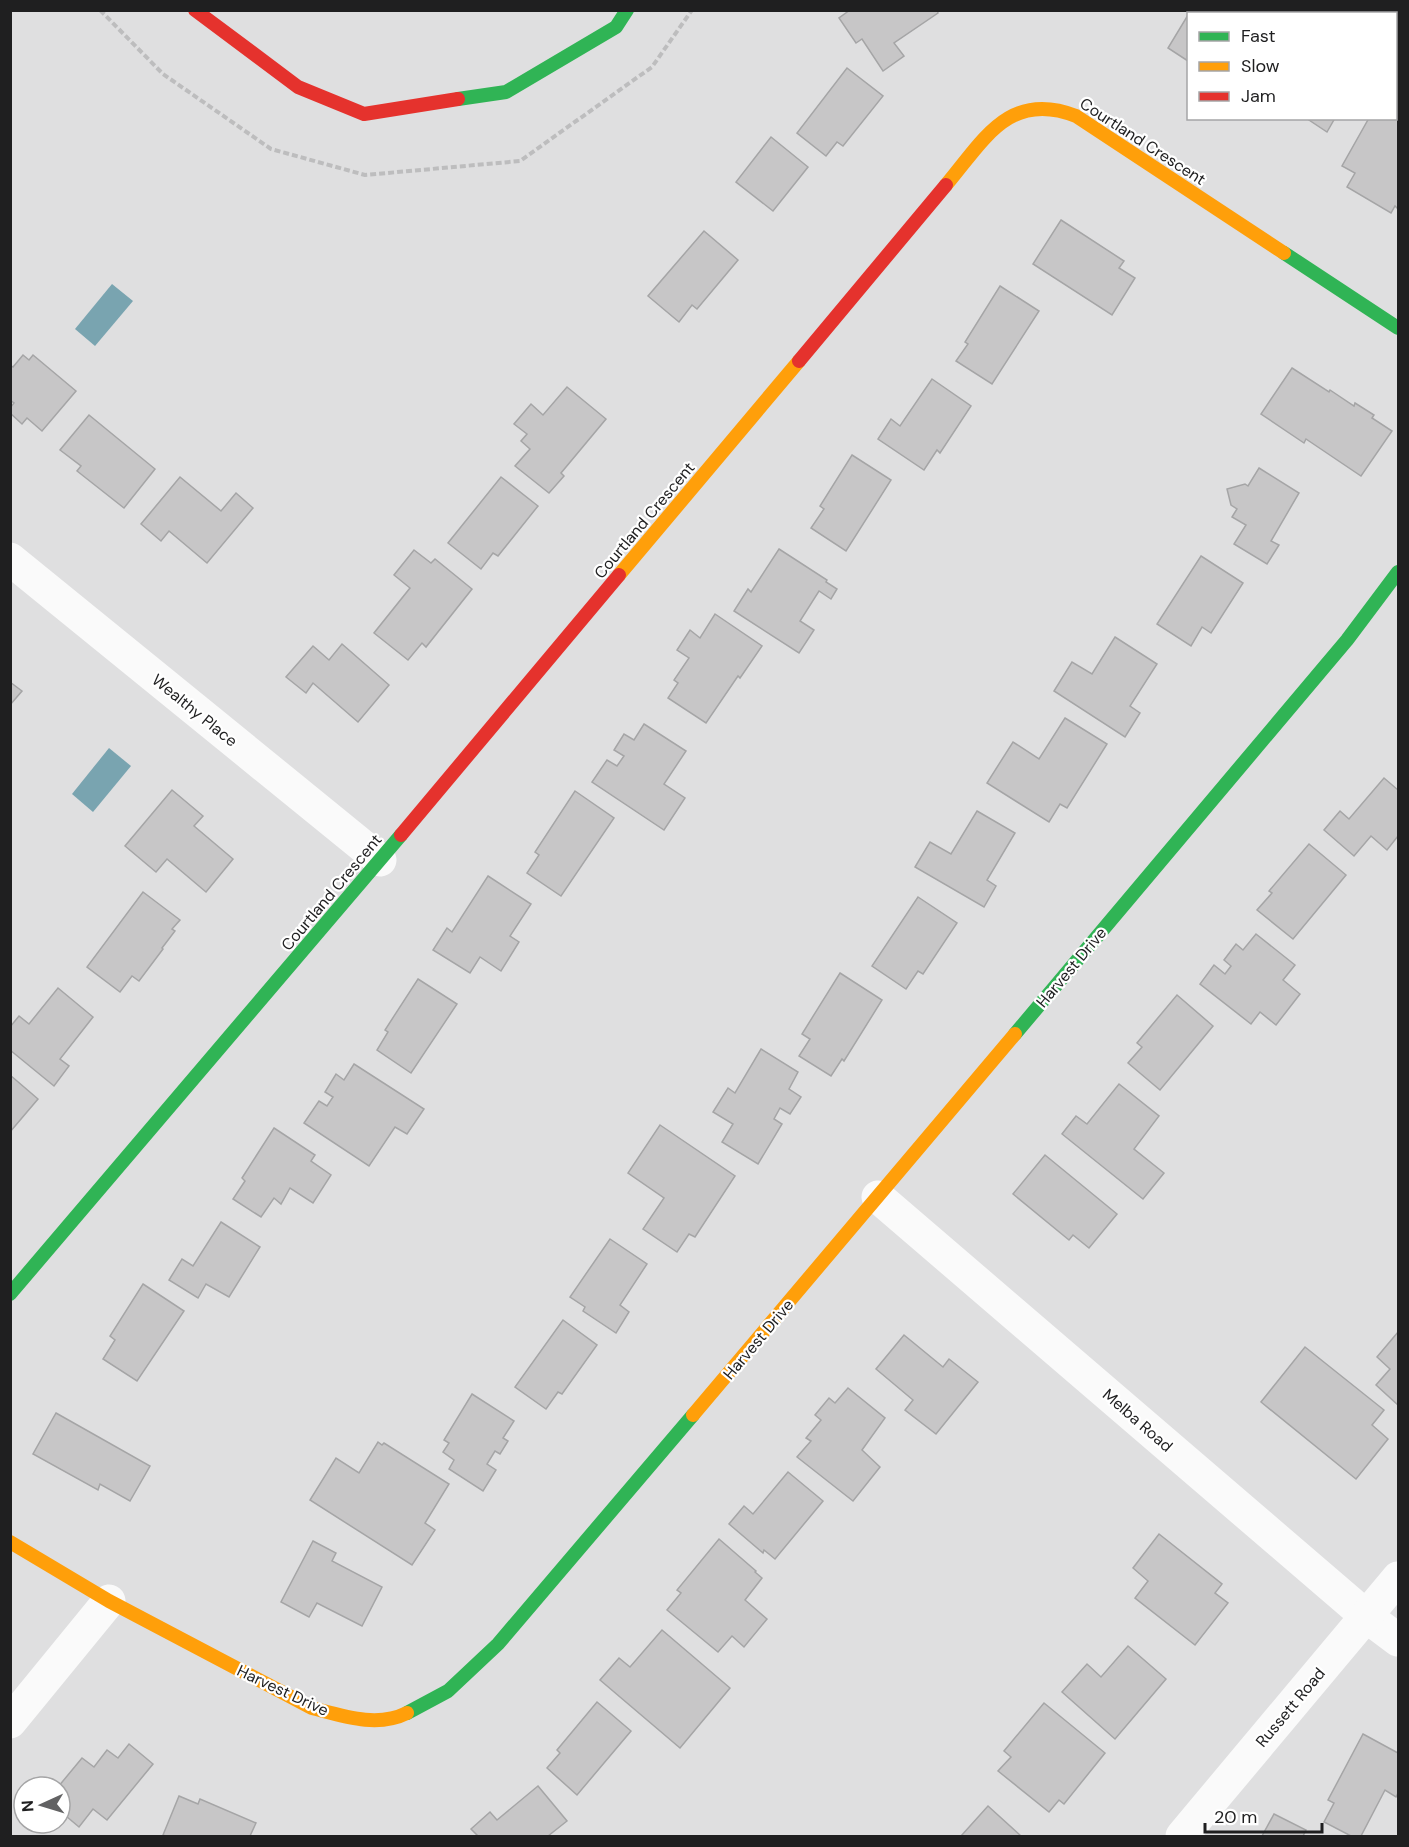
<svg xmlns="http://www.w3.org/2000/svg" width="1409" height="1847" font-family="'DM Sans',sans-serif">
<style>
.water{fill:#79a4b0}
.building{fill:#c7c6c7;stroke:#a5a5a6;stroke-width:1.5}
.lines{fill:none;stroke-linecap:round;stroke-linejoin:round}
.path{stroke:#bdbdbe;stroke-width:4;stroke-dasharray:6 3;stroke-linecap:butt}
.street{stroke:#fafafa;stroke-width:33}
.fast{stroke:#30b455;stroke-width:14}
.slow{stroke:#ff9f0a;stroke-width:14}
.jam{stroke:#e5322d;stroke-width:14}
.labels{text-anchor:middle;stroke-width:4.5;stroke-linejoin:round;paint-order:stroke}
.street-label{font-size:16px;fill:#1f1f20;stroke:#fff}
</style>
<rect width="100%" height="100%" fill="#dfdfe0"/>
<!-- water -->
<g class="water">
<polygon points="112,284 133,301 95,346 75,329"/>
<polygon points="109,748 131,766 93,812 72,794"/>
</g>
<!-- building -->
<g class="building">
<polygon points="850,10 937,10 938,13 894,43 904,56 883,71 862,39 856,43 839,18"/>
<polygon points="1188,15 1188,61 1168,48"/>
<polygon points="847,68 883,96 843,146 837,142 826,156 797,133"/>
<polygon points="1398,110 1398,209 1395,206 1391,213 1347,187 1355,173 1342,166 1369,118 1396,118 1396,112"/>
<polygon points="1306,118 1335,118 1327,132"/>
<polygon points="771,137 808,167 773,211 736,182"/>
<polygon points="1061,220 1124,261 1119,268 1135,278 1112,315 1033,264"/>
<polygon points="704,231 738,260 697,309 692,305 679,322 648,296"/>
<polygon points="1000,286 1039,311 992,384 956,361 968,344 965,342"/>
<polygon points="23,355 29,360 33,355 76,391 42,431 27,418 22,424 10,413 10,408 14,403 10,400 10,365 13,367"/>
<polygon points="1292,368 1329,392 1330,390 1354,406 1355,403 1374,415 1372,418 1392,431 1361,476 1306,439 1304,443 1261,414"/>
<polygon points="932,379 971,406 940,453 937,450 924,470 878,439 891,419 900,426"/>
<polygon points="567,387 606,419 561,473 564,476 549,493 515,466 530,449 521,441 527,434 514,424 531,404 543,415"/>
<polygon points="89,415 155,469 124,508 77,471 81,466 60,450"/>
<polygon points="852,455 891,480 846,551 811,528 824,509 820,506"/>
<polygon points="1259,468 1299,493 1271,541 1279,545 1267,564 1234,544 1246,525 1232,517 1237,509 1231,505 1227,489 1245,484 1248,486"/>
<polygon points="180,477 221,511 236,493 253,508 207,563 169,531 161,541 141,524"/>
<polygon points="501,477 538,506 498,556 493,553 481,569 448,543"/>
<polygon points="779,549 827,580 826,582 837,589 831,599 819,591 800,621 814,630 799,653 734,611 748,589 751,592"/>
<polygon points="414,550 431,563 435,559 472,589 426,647 422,643 408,660 374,633 410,588 394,575"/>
<polygon points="1201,556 1243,583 1211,633 1202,627 1191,646 1157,624"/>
<polygon points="715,614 762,646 740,678 738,676 706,723 668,698 678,683 674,680 689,658 677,650 690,630 700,638"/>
<polygon points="1115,637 1157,664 1130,706 1140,713 1125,737 1054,691 1072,662 1092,674"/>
<polygon points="342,644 389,685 358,722 313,683 306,693 286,677 313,646 329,660"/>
<polygon points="10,682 22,691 10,705"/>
<polygon points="1065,718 1107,744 1067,808 1060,804 1049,822 987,783 1013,742 1039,759"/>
<polygon points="644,724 686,751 664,784 685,798 664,830 592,782 607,760 617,766 624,756 614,750 624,734 634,740"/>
<polygon points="1384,778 1398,790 1398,836 1387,850 1371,836 1354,856 1324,830 1340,811 1349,819"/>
<polygon points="172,790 203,816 194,826 233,859 206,892 167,859 156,872 125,846"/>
<polygon points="575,791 614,818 561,896 527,873 539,855 535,852"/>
<polygon points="977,811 1015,833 987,880 996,886 984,907 915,867 930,842 951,854"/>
<polygon points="1309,844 1346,875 1293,939 1257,910 1272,893 1269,891"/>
<polygon points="488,876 531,904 510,936 519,942 501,971 480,957 470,973 433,950 447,928 452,932"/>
<polygon points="143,892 180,920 172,929 175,931 162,948 163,949 139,981 132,976 120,992 87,967"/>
<polygon points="918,897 957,923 923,974 918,971 906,989 872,966"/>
<polygon points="1256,934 1295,965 1283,980 1300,994 1276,1025 1260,1012 1251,1024 1200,984 1214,965 1225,974 1231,966 1224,960 1236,944 1243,950"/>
<polygon points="840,973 882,1000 844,1061 842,1059 831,1076 799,1056 810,1039 802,1034"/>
<polygon points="418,979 457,1004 411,1073 377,1050 388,1032 385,1030"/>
<polygon points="58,988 93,1017 60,1059 69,1066 54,1086 10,1050 10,1027 19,1016 29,1024"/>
<polygon points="1177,995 1213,1026 1160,1090 1128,1063 1142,1047 1137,1043"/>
<polygon points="761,1049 798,1072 789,1089 801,1097 790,1114 780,1108 774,1119 782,1124 758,1164 722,1142 733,1124 713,1112 728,1088 735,1093"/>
<polygon points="354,1064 424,1109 407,1134 395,1127 369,1166 304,1123 319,1101 327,1106 333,1097 325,1092 336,1074 344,1080"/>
<polygon points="10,1075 38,1099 10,1132"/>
<polygon points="1119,1084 1159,1116 1134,1149 1164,1173 1143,1199 1062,1134 1076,1116 1087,1124"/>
<polygon points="660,1125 735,1176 695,1237 689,1234 677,1252 643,1229 664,1198 628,1173"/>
<polygon points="274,1128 315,1155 311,1161 331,1175 313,1203 290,1188 281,1204 274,1198 261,1217 233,1199 245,1181 242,1178"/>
<polygon points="1045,1155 1117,1214 1089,1248 1073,1235 1069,1240 1013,1194"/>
<polygon points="221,1222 260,1247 229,1297 206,1284 198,1298 169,1280 182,1259 193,1266"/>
<polygon points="610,1239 647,1264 620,1305 629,1312 616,1333 583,1311 585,1307 570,1297"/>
<polygon points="143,1284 184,1311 137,1381 103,1359 115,1340 110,1336"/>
<polygon points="563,1320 597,1345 562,1394 558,1392 546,1409 515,1387"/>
<polygon points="1398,1332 1398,1405 1376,1385 1390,1369 1377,1357"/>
<polygon points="904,1335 943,1367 949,1359 978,1382 936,1434 905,1410 913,1400 876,1369"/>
<polygon points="1305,1347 1384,1410 1372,1425 1388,1439 1356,1479 1261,1402"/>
<polygon points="848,1388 885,1418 862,1450 880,1467 853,1501 797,1457 811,1441 806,1438 821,1420 815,1415 829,1398 835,1403"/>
<polygon points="472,1394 514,1421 503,1438 508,1441 500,1454 495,1451 487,1464 496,1470 483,1491 449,1469 454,1460 443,1452 449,1443 444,1440"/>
<polygon points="56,1413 150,1466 130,1501 100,1484 98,1490 33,1454"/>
<polygon points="378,1442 382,1445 384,1443 449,1484 425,1523 435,1530 412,1565 310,1500 336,1458 359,1473"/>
<polygon points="788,1472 823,1501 775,1559 764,1550 763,1553 729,1524 744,1506 753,1514"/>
<polygon points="1159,1534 1222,1584 1215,1593 1228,1603 1195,1645 1135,1598 1148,1581 1133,1568"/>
<polygon points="719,1539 756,1571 755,1572 762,1578 745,1600 767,1619 744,1647 732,1636 718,1652 667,1610 681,1593 677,1590"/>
<polygon points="313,1541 336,1553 332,1561 382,1587 362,1626 317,1603 309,1617 281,1602"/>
<polygon points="662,1630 730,1688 680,1748 600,1680 619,1658 630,1667"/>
<polygon points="1128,1646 1166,1679 1115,1739 1062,1692 1087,1664 1101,1677"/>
<polygon points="597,1702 631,1731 577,1795 547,1768 560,1753 557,1750"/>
<polygon points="1044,1703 1105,1753 1064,1804 1059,1800 1049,1812 998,1771 1011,1757 1004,1751"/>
<polygon points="1363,1734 1398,1753 1398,1793 1396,1797 1385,1790 1361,1836 1351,1836 1324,1822 1334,1803 1328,1800"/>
<polygon points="129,1744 153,1764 107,1820 93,1809 79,1827 60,1811 60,1787 58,1787 82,1758 94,1767 107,1750 118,1758"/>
<polygon points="538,1786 567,1821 548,1836 478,1836 471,1829 490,1812 497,1820"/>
<polygon points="179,1796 198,1804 200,1799 256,1823 250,1836 166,1836 163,1835"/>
<polygon points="988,1806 1021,1836 961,1836"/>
<polygon points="1274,1814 1306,1830 1303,1836 1262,1836"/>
</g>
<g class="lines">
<!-- path -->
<polyline class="path" points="100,10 163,74 271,149 365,175 520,161 652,67 692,10"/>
<!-- street -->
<g class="street">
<polyline points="10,559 380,860"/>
<polyline points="878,1197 1366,1616 1398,1640"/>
<polyline points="10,1722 109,1601"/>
<polyline points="1182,1836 1398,1578"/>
</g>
<!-- fast -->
<g class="fast">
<polyline points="458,99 506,92 616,27 627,10"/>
<polyline points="1284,253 1398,328"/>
<polyline points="1015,1034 1347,640 1398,572"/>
<polyline points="10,1294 401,835"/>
<polyline points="407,1713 448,1691 498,1644 693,1415"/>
</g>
<!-- slow -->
<g class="slow">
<path d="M 946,185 C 984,140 1009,90 1076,116 L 1284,253"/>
<polyline points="619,575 799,361"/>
<polyline points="693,1415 1015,1034"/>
<path d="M 10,1542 L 109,1601 L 312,1708 C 343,1716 377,1728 407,1713"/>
</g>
<!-- jam -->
<g class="jam">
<polyline points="195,10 298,87 364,114 458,99"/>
<polyline points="799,361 946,185"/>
<polyline points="401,835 619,575"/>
</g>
</g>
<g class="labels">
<!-- street labels -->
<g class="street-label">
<text transform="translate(1143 141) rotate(33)" y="6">Courtland Crescent</text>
<text transform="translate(644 520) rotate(-50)" y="6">Courtland Crescent</text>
<text transform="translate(195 710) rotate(39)" y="6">Wealthy Place</text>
<text transform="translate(331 892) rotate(-50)" y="6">Courtland Crescent</text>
<text transform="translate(1071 967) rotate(-50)" y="6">Harvest Drive</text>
<text transform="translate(758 1339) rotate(-50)" y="6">Harvest Drive</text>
<text transform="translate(1138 1420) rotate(41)" y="6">Melba Road</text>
<text transform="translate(283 1690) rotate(25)" y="6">Harvest Drive</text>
<text transform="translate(1290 1707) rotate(-50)" y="6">Russett Road</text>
</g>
</g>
<!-- border -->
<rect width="1409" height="1847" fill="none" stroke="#1f1f20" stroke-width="24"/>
<!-- legend -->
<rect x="1187" y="12" width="210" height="108" fill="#ffffff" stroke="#a5a5a6" stroke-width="1.5"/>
<rect x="1199" y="32" width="30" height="9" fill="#30b455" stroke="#a5a5a6" stroke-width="1.5"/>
<text x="1241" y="42" font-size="18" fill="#1f1f20">Fast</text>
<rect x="1199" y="62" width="30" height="9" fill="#ff9f0a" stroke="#a5a5a6" stroke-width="1.5"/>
<text x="1241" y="72" font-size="18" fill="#1f1f20">Slow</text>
<rect x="1199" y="92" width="30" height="9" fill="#e5322d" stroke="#a5a5a6" stroke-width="1.5"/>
<text x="1241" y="102" font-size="18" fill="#1f1f20">Jam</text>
<!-- north arrow -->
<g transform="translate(42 1805) rotate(266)"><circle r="28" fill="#ffffff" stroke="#a5a5a6" stroke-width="1.5"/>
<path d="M0-4.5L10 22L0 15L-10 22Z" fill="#626263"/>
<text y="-9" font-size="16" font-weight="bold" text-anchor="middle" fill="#1f1f20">N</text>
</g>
<!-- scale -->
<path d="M1205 1823v9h117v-9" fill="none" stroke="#1f1f20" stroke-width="3"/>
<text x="1214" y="1823" font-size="18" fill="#1f1f20" stroke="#ffffff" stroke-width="4.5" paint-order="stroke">20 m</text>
</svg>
